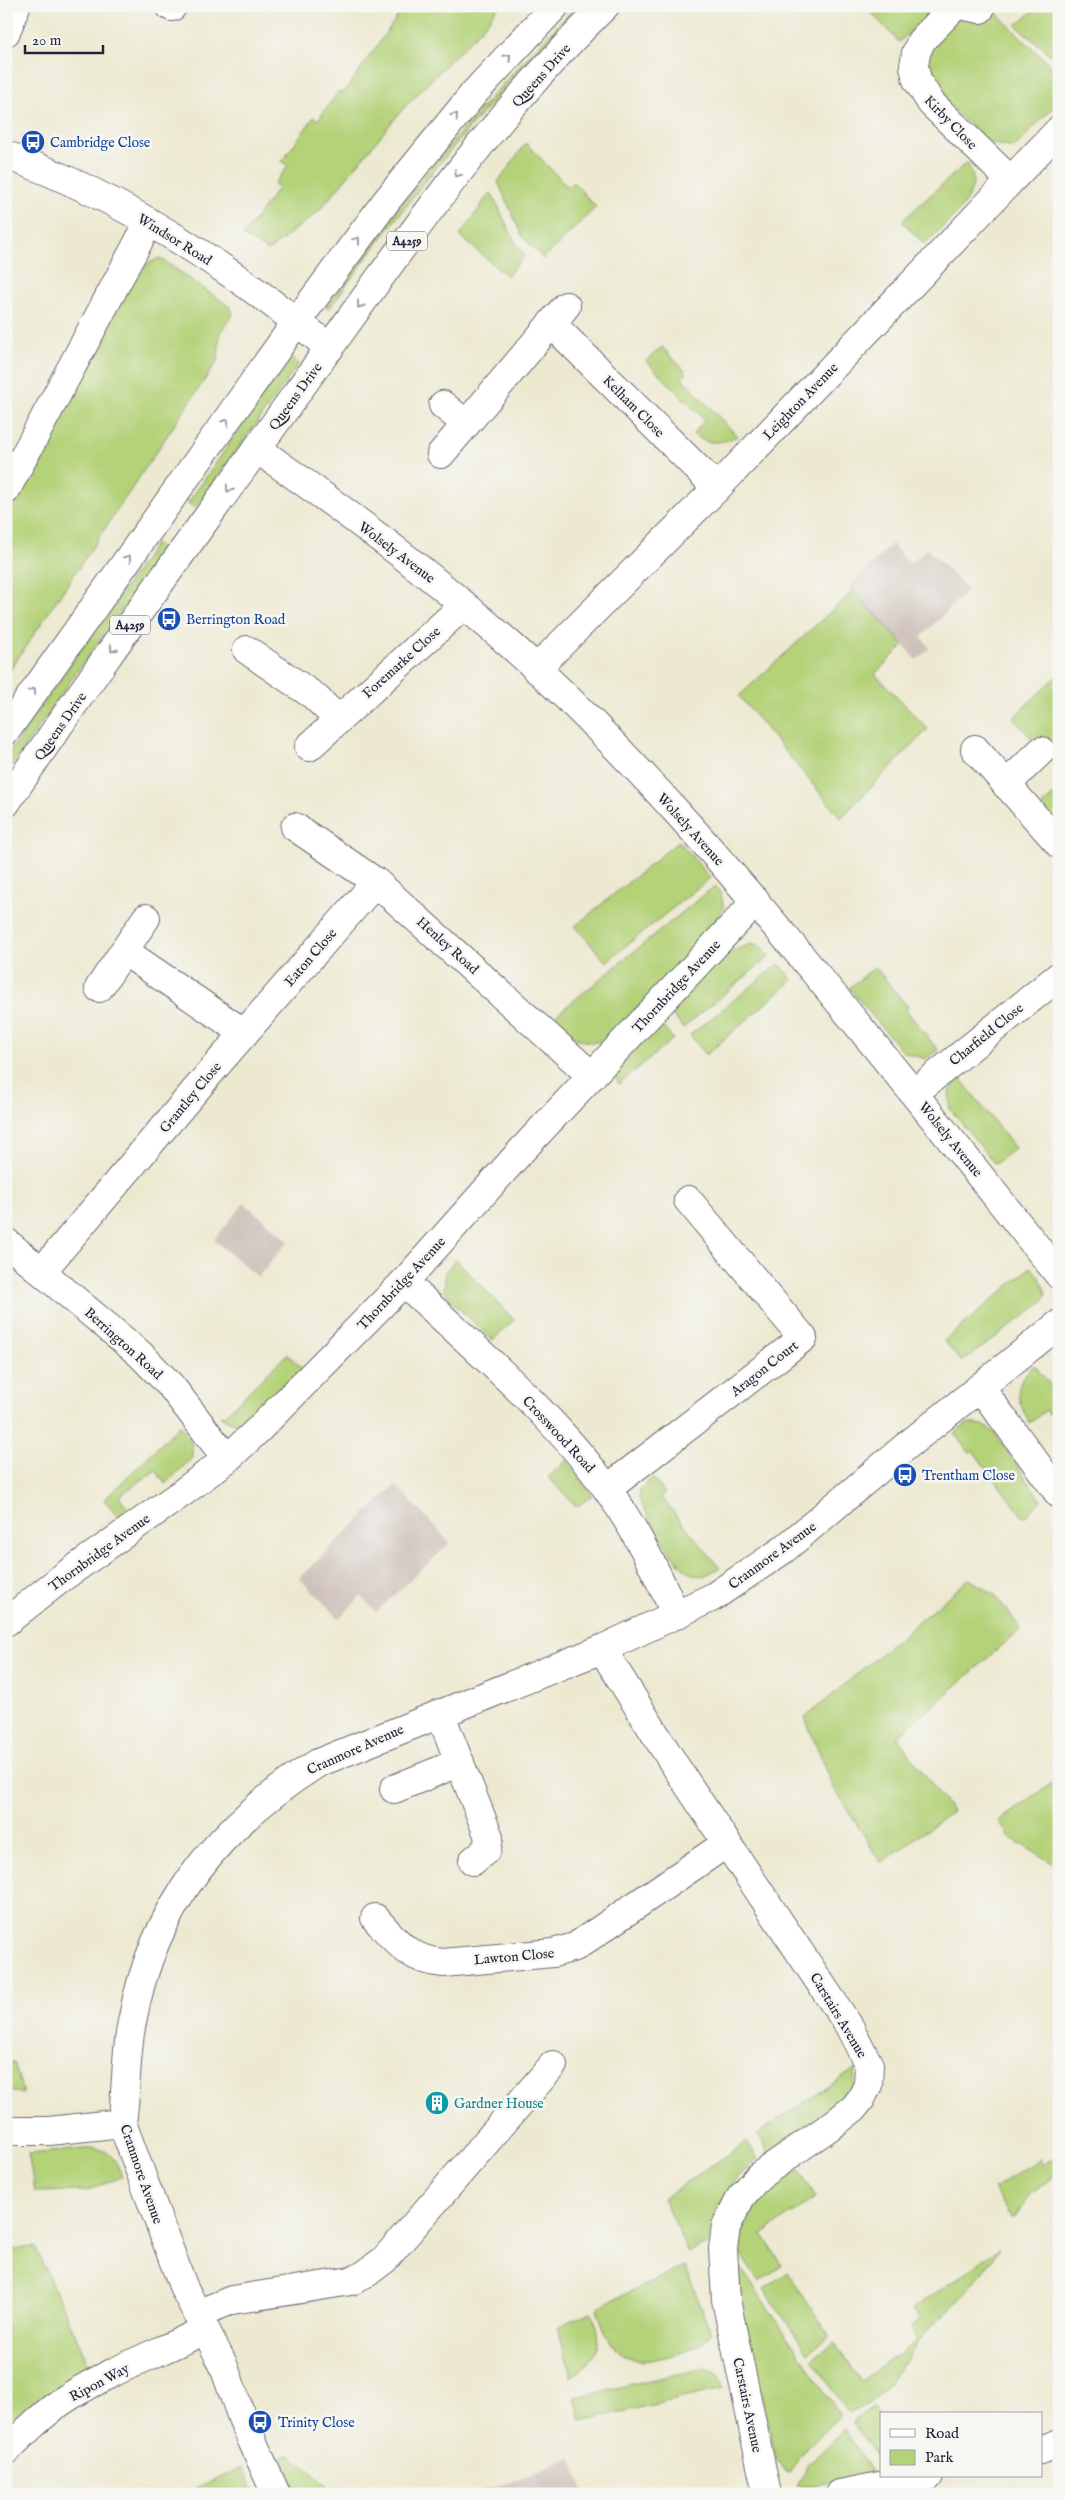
<svg xmlns="http://www.w3.org/2000/svg" width="1065" height="2500" font-family="'IM FELL English',serif">
<style>
.industrial{fill:#cec1ba}
.green{fill:#b4d278;stroke:#6b7a5a}
.park{fill:url(#park-dots);stroke:#6b7a5a}
.lines{fill:none;stroke-linecap:round;stroke-linejoin:round}
.minor-casing{stroke:#696870;stroke-width:30}
.major-casing{stroke:#696870;stroke-width:30}
.minor{stroke:#fff;stroke-width:28}
.major{stroke:#fff;stroke-width:28}
.oneway{stroke:#9c9ca7}
.labels{text-anchor:middle;stroke-width:5;stroke-linejoin:round;paint-order:stroke}
.shield{fill:#f6f6f2;stroke:#626272;stroke-width:1}
.shield-label{font-size:12px;font-weight:bold;fill:#22223b}
.street-label{font-size:14px;fill:#22223b;stroke:#f6f6f2}
.transit-label{font-size:14px;fill:#164399;stroke:#f6f6f2;text-anchor:start}
.culture-label{font-size:14px;fill:#0d838f;stroke:#f6f6f2;text-anchor:start}
</style>
<defs>
<pattern id="park-dots" width="8" height="8" patternUnits="userSpaceOnUse" patternTransform="scale(1.25)"><rect width="8" height="8" fill="#b4d278"/><path d="M2 2h.1M6 6h.1" fill="none" stroke="#9ab469" stroke-width="1.8" stroke-linecap="round"/></pattern>
</defs>
<rect width="100%" height="100%" fill="#f6f6f2"/>
<filter id="ink" filterUnits="userSpaceOnUse"><feTurbulence type="fractalNoise" baseFrequency=".02" numOctaves="2"/><feDisplacementMap in="SourceGraphic" scale="10" xChannelSelector="R" yChannelSelector="G"/><feConvolveMatrix kernelMatrix="1 2 1 2 8 2 1 2 1" color-interpolation-filters="sRGB"/></filter>
<filter id="wash" filterUnits="userSpaceOnUse"><feTurbulence type="fractalNoise" baseFrequency=".0096" numOctaves="4" result="noise"/><feDisplacementMap in="SourceGraphic" scale="20" xChannelSelector="R" yChannelSelector="G"/><feGaussianBlur stdDeviation="1.12" result="paint"/><feColorMatrix in="noise" values="0 0 0 0 0 0 0 0 0 0 0 0 0 0 0 0 0 1.4 0 .05"/><feComposite in="paint" operator="in"/></filter>
<g filter="url(#wash)">
<rect width="100%" height="100%" fill="#ede9d1"/>
<!-- industrial -->
<g class="industrial">
<polygon points="892,544 910,564 927,549 968,590 921,637 930,648 917,660 849,588"/>
<polygon points="244,1203 289,1241 258,1277 214,1240"/>
<polygon points="396,1485 450,1543 376,1612 361,1596 339,1618 299,1578"/>
<polygon points="571,2457 585,2494 480,2494 479,2491 524,2478"/>
</g>
<!-- green -->
<g class="green">
<polygon points="405,6 499,6 484,26 402,110 319,211 268,251 243,236 279,187 274,184 288,166 282,161 314,117 318,120 339,91 343,94"/>
<path d="M 577,6 L 582,6 C 488,99 406,202 329,309 L 326,306 C 401,199 484,99 577,6 Z"/>
<polygon points="865,6 933,6 928,16 899,42"/>
<polygon points="1040,6 1059,6 1059,63 1016,25"/>
<polygon points="990,7 1059,74 1059,101 1014,148 990,143 932,91 925,48 942,26"/>
<polygon points="526,143 568,187 573,182 596,207 543,259 522,236 498,182"/>
<path d="M 967,162 C 969,167 973,174 973,180 C 974,203 939,230 924,244 L 902,221 Z"/>
<polygon points="489,194 492,194 517,246 525,255 507,276 460,236"/>
<polygon points="160,258 230,307 233,314 220,333 218,360 6,676 6,510 137,272 149,263"/>
<path d="M 662,347 L 687,373 L 682,378 L 737,436 C 722,444 706,445 693,434 L 705,420 L 646,361 Z"/>
<polygon points="290,356 299,364 195,508 188,503"/>
<polygon points="156,543 165,550 76,673 6,774 6,757"/>
<polygon points="853,591 904,645 875,674 928,729 841,818 739,696"/>
<polygon points="1059,674 1059,768 1013,718"/>
<polygon points="1059,782 1059,827 1042,805 1055,794 1055,787"/>
<polygon points="679,841 710,878 606,962 575,926"/>
<path d="M 715,886 L 721,894 L 724,909 L 706,933 L 708,939 L 609,1042 C 579,1044 573,1038 551,1019 Z"/>
<polygon points="751,944 761,947 770,956 683,1028 670,1012 722,955"/>
<polygon points="779,964 793,980 706,1055 690,1035"/>
<polygon points="875,967 908,1007 906,1010 938,1050 925,1059 903,1052 849,988"/>
<polygon points="660,1024 673,1039 619,1084 614,1073"/>
<polygon points="959,1077 1015,1148 995,1164 950,1109 949,1092"/>
<polygon points="456,1259 514,1320 493,1340 452,1302 444,1290 446,1271"/>
<path d="M 1031,1267 C 1039,1276 1044,1283 1046,1295 L 1042,1303 L 962,1362 L 944,1341 Z"/>
<path d="M 287,1354 L 306,1372 L 251,1420 C 238,1425 230,1424 220,1415 L 224,1416 Z"/>
<path d="M 1034,1365 L 1059,1395 L 1059,1425 L 1046,1410 L 1030,1423 C 1016,1399 1012,1385 1034,1365 Z"/>
<polygon points="968,1423 983,1425 995,1433 1041,1500 1024,1518 973,1451 970,1453 954,1434"/>
<polygon points="180,1425 192,1444 192,1458 165,1484 156,1470 119,1496 128,1509 119,1517 104,1500"/>
<polygon points="567,1460 592,1495 577,1507 548,1477"/>
<path d="M 652,1477 L 665,1493 L 661,1497 L 720,1568 C 712,1572 704,1578 695,1575 C 676,1570 648,1517 639,1498 L 640,1489 Z"/>
<polygon points="969,1579 995,1595 1021,1629 897,1737 952,1812 881,1863 834,1788 805,1718"/>
<polygon points="1052,1783 1059,1784 1059,1860 1054,1864 1009,1837 999,1821"/>
<polygon points="6,2062 14,2062 23,2093 6,2091"/>
<polygon points="855,2069 854,2085 846,2100 769,2153 757,2134"/>
<path d="M 747,2142 L 758,2159 C 731,2180 713,2209 708,2243 L 688,2253 L 663,2198 Z"/>
<path d="M 95,2148 C 111,2150 117,2162 122,2177 L 86,2191 L 35,2192 L 28,2154 Z"/>
<polygon points="1059,2154 1059,2172 1031,2194 1012,2219 994,2189 1039,2159 1043,2165"/>
<path d="M 798,2169 L 816,2197 L 762,2234 L 782,2265 L 759,2282 L 739,2252 C 740,2212 767,2191 798,2169 Z"/>
<polygon points="35,2247 91,2369 49,2394 6,2431 6,2250"/>
<path d="M 999,2249 C 986,2269 970,2288 954,2305 C 945,2315 934,2322 926,2332 C 910,2352 877,2412 848,2412 L 812,2359 L 834,2342 L 861,2381 L 917,2341 L 910,2328 L 920,2319 L 913,2309 Z"/>
<path d="M 685,2266 L 711,2332 C 707,2350 659,2359 643,2361 C 634,2361 625,2356 618,2351 C 607,2342 602,2322 597,2310 L 600,2306 Z"/>
<path d="M 741,2268 L 841,2416 L 808,2445 L 789,2473 L 783,2470 L 776,2459 C 769,2424 760,2390 752,2356 C 746,2329 734,2296 741,2268 Z"/>
<polygon points="787,2272 830,2336 808,2353 764,2289"/>
<path d="M 590,2312 C 608,2339 595,2361 571,2377 L 558,2327 Z"/>
<path d="M 704,2368 C 717,2370 721,2376 723,2389 L 581,2421 L 575,2397 Z"/>
<polygon points="873,2407 881,2419 881,2462 853,2423 856,2419"/>
<polygon points="845,2429 873,2475 808,2486 796,2486 810,2463"/>
<polygon points="290,2454 336,2494 287,2494 273,2462"/>
</g>
<!-- park -->
<polygon class="park" points="243,2467 255,2494 185,2494"/>
</g>
<g filter="url(#ink)">
<g class="lines">
<!-- minor casing -->
<g class="minor-casing">
<g id="minor">
<polyline points="170,6 172,7"/>
<polyline points="955,6 921,41 916,53 914,66 917,80 931,103 1010,180"/>
<polyline points="965,6 980,9"/>
<polyline points="6,32 16,6"/>
<path d="M 6,155 C 125,198 232,269 330,348"/>
<polyline points="552,324 717,488"/>
<polyline points="443,405 466,424"/>
<path d="M 257,449 C 354,517 449,587 536,668 C 641,766 734,875 825,985 C 904,1081 982,1178 1059,1275"/>
<polyline points="441,454 566,306"/>
<polyline points="6,490 149,222"/>
<polyline points="247,650 314,696 338,719"/>
<polyline points="536,669 717,488 1059,130"/>
<polyline points="309,747 464,605"/>
<polyline points="975,749 1059,844"/>
<polyline points="1006,785 1041,751"/>
<polyline points="295,827 376,882 592,1076"/>
<polyline points="124,951 244,1033"/>
<polyline points="99,988 146,918"/>
<polyline points="914,1093 1059,976"/>
<polyline points="6,1242 140,1354 171,1386 227,1459"/>
<polyline points="42,1271 215,1067 376,882"/>
<path d="M 404,1282 C 472,1346 552,1413 607,1489 C 635,1528 656,1571 676,1615"/>
<polyline points="980,1387 1059,1494"/>
<polyline points="607,1489 803,1338 688,1200"/>
<polyline points="6,1622 63,1577 182,1493 227,1459 259,1429 404,1282 523,1149 756,901"/>
<polyline points="602,1649 674,1764 849,2026 869,2065 868,2085 861,2099 854,2108 835,2123 759,2176 741,2197 726,2227 723,2249 726,2300 767,2494"/>
<polyline points="440,1713 489,1837 487,1849 473,1861"/>
<polyline points="394,1789 460,1762"/>
<path d="M 375,1918 C 397,1942 409,1960 443,1963 L 553,1953 L 575,1947 L 727,1843"/>
<polyline points="6,2131 49,2131 122,2123"/>
<polyline points="197,2314 232,2300 351,2281 364,2275 384,2260 553,2065"/>
<polyline points="1041,2450 1059,2443"/>
<path d="M 6,2451 C 26,2431 46,2411 70,2396 C 112,2370 160,2352 205,2330"/>
<path d="M 276,2494 L 242,2418 L 223,2364 L 183,2286 L 122,2123 C 127,2089 125,2055 132,2022 C 153,1905 220,1824 318,1763 L 602,1649 L 713,1597 L 783,1550 L 904,1448 L 1059,1324"/>
<polyline points="840,2494 929,2476"/>
</g>
</g>
<!-- major casing -->
<g class="major-casing">
<g id="major">
<polyline points="6,731 297,321 387,200 475,92 555,6"/>
<path d="M 6,803 C 99,664 199,530 296,394 C 393,260 486,122 605,6"/>
</g>
</g>
<!-- minor -->
<use href="#minor" class="minor"/>
<!-- major -->
<use href="#major" class="major"/>
</g>
<!-- one-way arrows -->
<defs><path id="oneway-chevron" d="M-2-3.5L2.5 0L-2 3.5" fill="none" stroke-width="1.6" stroke-linecap="round" stroke-linejoin="round" transform="scale(1.25)"/></defs>
<g class="oneway">
<use href="#oneway-chevron" transform="translate(508 57) rotate(-47)"/>
<use href="#oneway-chevron" transform="translate(455 116) rotate(-50)"/>
<use href="#oneway-chevron" transform="translate(457 174) rotate(128)"/>
<use href="#oneway-chevron" transform="translate(357 240) rotate(-53)"/>
<use href="#oneway-chevron" transform="translate(360 305) rotate(126)"/>
<use href="#oneway-chevron" transform="translate(226 422) rotate(-55)"/>
<use href="#oneway-chevron" transform="translate(229 489) rotate(125)"/>
<use href="#oneway-chevron" transform="translate(128 558) rotate(-54)"/>
<use href="#oneway-chevron" transform="translate(113 649) rotate(125)"/>
<use href="#oneway-chevron" transform="translate(33 691) rotate(-55)"/>
</g>
</g>
<!-- icons -->
<defs>
<g id="bus-disc" transform="scale(1.25)"><circle r="9.5" fill="#1a4fb4" stroke="#f6f6f2"/><path d="M-5-6H5V4H4V6H2V4H-2V6H-4V4H-5ZM-3.5-4V0h7V-4ZM-3.5 1.2v1.5H-2V1.2ZM2 1.2v1.5H3.5V1.2Z" fill="#fff"/></g>
<g id="building-disc" transform="scale(1.25)"><circle r="9.5" fill="#0f9aa8" stroke="#f6f6f2"/><path d="M-4-6H4V6H1V3H-1V6H-4ZM-2.5-4.3h1.7v1.8h-1.7ZM.8-4.3h1.7v1.8H.8ZM-2.5-1h1.7V.8h-1.7ZM.8-1h1.7V.8H.8Z" fill="#fff"/></g>
</defs>
<g fill-rule="evenodd">
<use href="#bus-disc" x="33" y="142"/>
<use href="#bus-disc" x="169" y="619"/>
<use href="#bus-disc" x="905" y="1475"/>
<use href="#building-disc" x="437" y="2103"/>
<use href="#bus-disc" x="260" y="2422"/>
</g>
<g class="labels">
<!-- shield labels -->
<g class="shield">
<rect x="387" y="231.5" width="40" height="19" rx="4"/>
<rect x="110" y="615.5" width="40" height="19" rx="4"/>
</g>
<g class="shield-label">
<text x="407" y="245">A4259</text>
<text x="130" y="629">A4259</text>
</g>
<!-- street labels -->
<g class="street-label">
<text transform="translate(541 75) rotate(-48)" y="5">Queens Drive</text>
<text transform="translate(951 122) rotate(46)" y="5">Kirby Close</text>
<text transform="translate(175 239) rotate(32)" y="5">Windsor Road</text>
<text transform="translate(295 396) rotate(-54)" y="5">Queens Drive</text>
<text transform="translate(800 401) rotate(-46)" y="5">Leighton Avenue</text>
<text transform="translate(634 406) rotate(45)" y="5">Kelham Close</text>
<text transform="translate(397 552) rotate(37)" y="5">Wolsely Avenue</text>
<text transform="translate(401 662) rotate(-42)" y="5">Foremarke Close</text>
<text transform="translate(60 726) rotate(-55)" y="5">Queens Drive</text>
<text transform="translate(691 829) rotate(48)" y="5">Wolsely Avenue</text>
<text transform="translate(448 945) rotate(42)" y="5">Henley Road</text>
<text transform="translate(310 957) rotate(-49)" y="5">Eaton Close</text>
<text transform="translate(676 986) rotate(-47)" y="5">Thornbridge Avenue</text>
<text transform="translate(986 1034) rotate(-39)" y="5">Charfield Close</text>
<text transform="translate(190 1097) rotate(-50)" y="5">Grantley Close</text>
<text transform="translate(951 1139) rotate(51)" y="5">Wolsely Avenue</text>
<text transform="translate(401 1283) rotate(-47)" y="5">Thornbridge Avenue</text>
<text transform="translate(124 1343) rotate(42)" y="5">Berrington Road</text>
<text transform="translate(764 1368) rotate(-38)" y="5">Aragon Court</text>
<text transform="translate(559 1434) rotate(47)" y="5">Crosswood Road</text>
<text transform="translate(99 1552) rotate(-36)" y="5">Thornbridge Avenue</text>
<text transform="translate(772 1555) rotate(-36)" y="5">Cranmore Avenue</text>
<text transform="translate(355 1749) rotate(-24)" y="5">Cranmore Avenue</text>
<text transform="translate(514 1956) rotate(-5)" y="5">Lawton Close</text>
<text transform="translate(839 2015) rotate(59)" y="5">Carstairs Avenue</text>
<text transform="translate(142 2174) rotate(71)" y="5">Cranmore Avenue</text>
<text transform="translate(99 2382) rotate(-28)" y="5">Ripon Way</text>
<text transform="translate(748 2405) rotate(78)" y="5">Carstairs Avenue</text>
</g>
<!-- transit labels -->
<g class="transit-label">
<text x="50" y="147">Cambridge Close</text>
<text x="186" y="624">Berrington Road</text>
<text x="922" y="1480">Trentham Close</text>
<text x="278" y="2427">Trinity Close</text>
</g>
<!-- culture labels -->
<g class="culture-label">
<text x="454" y="2108">Gardner House</text>
</g>
</g>
<!-- margin -->
<rect width="1065" height="2500" fill="none" stroke="#f6f6f2" stroke-width="25"/>
<!-- legend -->
<rect x="880" y="2412" width="162" height="65" fill="#f6f6f2" stroke="#a1a1a9"/>
<rect x="890" y="2429" width="25" height="8" fill="#ffffff" stroke="#a1a1a9"/>
<text x="925" y="2438" font-size="15" fill="#22223b">Road</text>
<rect x="890" y="2450" width="25" height="15" fill="#b4d278" stroke="#a1a1a9"/>
<text x="925" y="2462" font-size="15" fill="#22223b">Park</text>
<!-- scale -->
<path d="M25 45v8h78v-8" fill="none" stroke="#22223b" stroke-width="2.5"/>
<text x="32" y="45" font-size="15" fill="#22223b" stroke="#f6f6f2" stroke-width="4" paint-order="stroke">20 m</text>
</svg>
